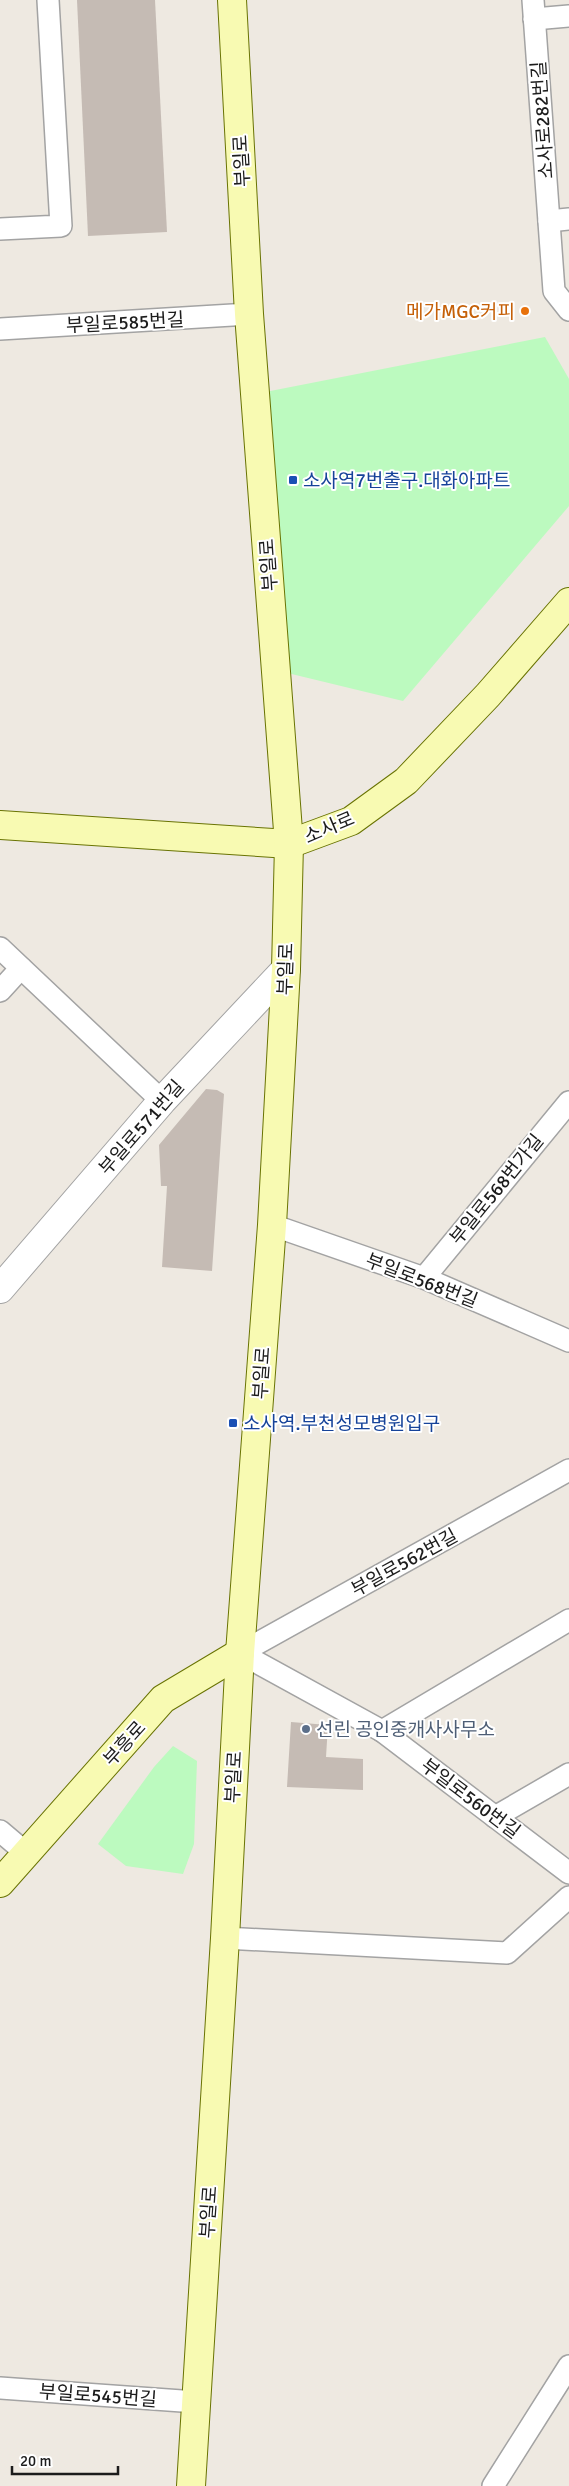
<svg xmlns="http://www.w3.org/2000/svg" width="569" height="2486" font-family="Signika,'Noto Sans KR',sans-serif">
<style>
.park{fill:#bcfabf}
.building{fill:#c5bbb4}
.lines{fill:none;stroke-linecap:round;stroke-linejoin:round}
.lane-casing{stroke:#a3a3a3;stroke-width:24}
.street-casing{stroke:#a3a3a3;stroke-width:30}
.secondary-casing{stroke:#697303;stroke-width:30}
.lane{stroke:#fff;stroke-width:21}
.street{stroke:#fff;stroke-width:28}
.secondary{stroke:#f8fab2;stroke-width:28}
.food-dot{fill:#e8710a;stroke:#fff;stroke-width:2}
.transit-dot{fill:#1a4fb4;stroke:#fff;stroke-width:2}
.service-dot{fill:#5c6f8a;stroke:#fff;stroke-width:2}
.labels{text-anchor:middle;stroke-width:4;stroke-linejoin:round;paint-order:stroke}
.street-label{font-size:19px;fill:#1c1c1c;stroke:#fff}
.food-label{font-size:19px;fill:#c56008;stroke:#fff;text-anchor:end}
.transit-label{font-size:19px;fill:#164399;stroke:#fff;text-anchor:start}
.service-label{font-size:19px;fill:#4e5e75;stroke:#fff;text-anchor:start}
</style>
<rect width="100%" height="100%" fill="#eee9e1"/>
<!-- park -->
<g class="park">
<polygon points="545,337 569,379 569,506 403,701 275,670 255,394"/>
<polygon points="173,1746 197,1761 194,1844 183,1874 126,1866 98,1844 154,1767"/>
</g>
<!-- building -->
<g class="building">
<polygon points="77,0 155,0 167,232 88,236"/>
<polygon points="206,1089 217,1090 224,1094 212,1271 162,1267 167,1186 161,1186 159,1145"/>
<polygon points="291,1722 328,1725 326,1757 363,1759 363,1790 287,1787"/>
</g>
<g class="lines">
<!-- lane casing -->
<g class="lane-casing">
<g id="lane">
<polyline points="533,0 554,291 569,310"/>
<polyline points="534,19 569,16"/>
<polyline points="549,221 569,219"/>
<polyline points="0,229 61,226 48,0"/>
<polyline points="0,329 249,314"/>
<polyline points="0,948 162,1101"/>
<polyline points="0,991 21,968"/>
<polyline points="272,1225 424,1278 569,1341"/>
<polyline points="424,1278 569,1102"/>
<polyline points="240,1653 382,1731 569,1873"/>
<polyline points="240,1653 569,1470"/>
<polyline points="382,1731 569,1620"/>
<polyline points="495,1817 569,1774"/>
<polyline points="0,1831 26,1853"/>
<polyline points="225,1938 507,1953 569,1897"/>
<polyline points="0,2388 196,2402"/>
<polyline points="493,2486 569,2366"/>
</g>
</g>
<!-- street casing -->
<g class="street-casing">
<polyline id="street" points="0,1289 162,1101 286,969"/>
</g>
<!-- secondary casing -->
<g class="secondary-casing">
<g id="secondary">
<polyline points="0,825 289,844 351,821 406,781 488,695 569,602"/>
<polyline points="0,1883 163,1699 240,1653"/>
<polyline points="191,2486 225,1938 240,1653 272,1225 286,969 289,844 249,314 232,0"/>
</g>
</g>
<!-- lane -->
<use href="#lane" class="lane"/>
<!-- street -->
<use href="#street" class="street"/>
<!-- secondary -->
<use href="#secondary" class="secondary"/>
</g>
<!-- markers -->
<circle class="food-dot" cx="525" cy="311" r="5"/>
<g class="transit-dot">
<rect x="288" y="475" width="10" height="10" rx="2.5"/>
<rect x="228" y="1418" width="10" height="10" rx="2.5"/>
</g>
<circle class="service-dot" cx="306" cy="1729" r="5"/>
<g class="labels">
<!-- street labels -->
<g class="street-label">
<text transform="translate(542 120) rotate(-94)" y="7">소사로282번길</text>
<text transform="translate(241 161) rotate(-93)" y="7">부일로</text>
<text transform="translate(125 322) rotate(-3)" y="7">부일로585번길</text>
<text transform="translate(268 565) rotate(-94)" y="7">부일로</text>
<text transform="translate(329 827) rotate(-23)" y="7">소사로</text>
<text transform="translate(285 969) rotate(-88)" y="7">부일로</text>
<text transform="translate(141 1127) rotate(-49)" y="7">부일로571번길</text>
<text transform="translate(496 1189) rotate(-51)" y="7">부일로568번가길</text>
<text transform="translate(422 1280) rotate(21)" y="7">부일로568번길</text>
<text transform="translate(261 1373) rotate(-86)" y="7">부일로</text>
<text transform="translate(404 1562) rotate(-29)" y="7">부일로562번길</text>
<text transform="translate(124 1743) rotate(-48)" y="7">부흥로</text>
<text transform="translate(233 1777) rotate(-87)" y="7">부일로</text>
<text transform="translate(471 1798) rotate(37)" y="7">부일로560번길</text>
<text transform="translate(208 2212) rotate(-86)" y="7">부일로</text>
<text transform="translate(98 2395) rotate(4)" y="7">부일로545번길</text>
</g>
<!-- food labels -->
<g class="food-label">
<text x="515" y="318">메가MGC커피</text>
</g>
<!-- transit labels -->
<g class="transit-label">
<text x="303" y="487">소사역7번출구.대화아파트</text>
<text x="243" y="1430">소사역.부천성모병원입구</text>
</g>
<!-- service labels -->
<g class="service-label">
<text x="316" y="1736">선린 공인중개사사무소</text>
</g>
</g>
<!-- scale -->
<path d="M12 2466v8h106v-8" fill="none" stroke="#1c1c1c" stroke-width="2.5"/>
<text x="20" y="2466" font-size="15" fill="#1c1c1c" stroke="#ffffff" stroke-width="4" paint-order="stroke">20 m</text>
</svg>
